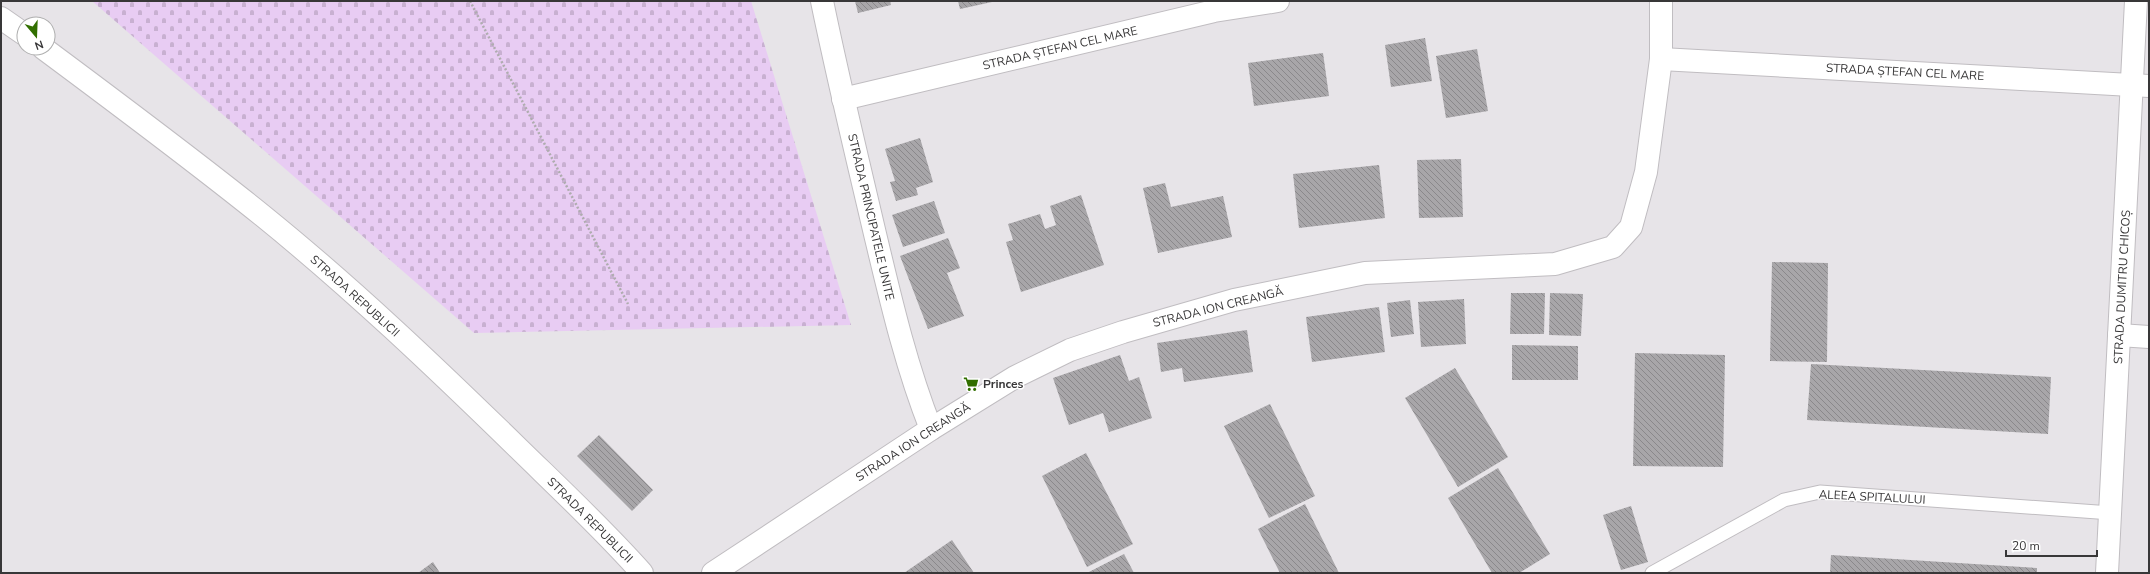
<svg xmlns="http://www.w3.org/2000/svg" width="2150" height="574" font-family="'Nunito Sans',sans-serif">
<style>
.cemetery{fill:url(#cemetery-stones)}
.building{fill:url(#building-back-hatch)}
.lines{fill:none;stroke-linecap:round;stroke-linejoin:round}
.service-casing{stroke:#c0bdc1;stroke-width:15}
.minor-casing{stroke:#c0bdc1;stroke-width:24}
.secondary-casing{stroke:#c0bdc1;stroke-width:24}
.path{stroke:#afacaf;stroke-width:2.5;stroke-dasharray:2 2;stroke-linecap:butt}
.service{stroke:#fff;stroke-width:13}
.minor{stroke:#fff;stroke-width:22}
.secondary{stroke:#fff;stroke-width:22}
.labels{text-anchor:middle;stroke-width:3;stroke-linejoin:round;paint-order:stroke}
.street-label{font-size:12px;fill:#383738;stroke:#fff}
.poi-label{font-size:12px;font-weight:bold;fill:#383738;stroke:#fff;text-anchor:start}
</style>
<defs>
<pattern id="cemetery-stones" width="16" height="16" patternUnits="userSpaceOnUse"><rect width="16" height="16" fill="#e8ccf3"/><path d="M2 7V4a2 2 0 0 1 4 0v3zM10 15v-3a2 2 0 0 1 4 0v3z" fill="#c8b0d1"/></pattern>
<pattern id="building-back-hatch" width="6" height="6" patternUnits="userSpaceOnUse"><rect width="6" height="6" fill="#a8a6a9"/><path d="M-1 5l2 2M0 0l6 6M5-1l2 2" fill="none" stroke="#8a888b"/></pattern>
</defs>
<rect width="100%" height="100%" fill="#e7e4e8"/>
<!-- cemetery -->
<polygon class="cemetery" points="92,1 751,1 851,325 474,333"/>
<!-- building -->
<g class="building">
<polygon points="855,1 890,1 891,5 858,13"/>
<polygon points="958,1 992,1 992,2 960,9"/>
<polygon points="1425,38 1432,81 1391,87 1385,45"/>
<polygon points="1477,49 1488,111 1446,118 1436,56"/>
<polygon points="1323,53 1329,96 1254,106 1248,63"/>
<polygon points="920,138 933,182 916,188 918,195 896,201 890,182 895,181 885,149"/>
<polygon points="1461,159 1463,217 1419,218 1417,160"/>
<polygon points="1379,165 1385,218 1299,228 1293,174"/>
<polygon points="1165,183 1171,207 1223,196 1232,237 1158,253 1143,188"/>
<polygon points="1081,195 1104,265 1021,292 1006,242 1013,240 1008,224 1040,214 1045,229 1056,225 1050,206"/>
<polygon points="934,201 945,233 903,247 892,215"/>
<polygon points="948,238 960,268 947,273 964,316 928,329 900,256"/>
<polygon points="1772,262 1828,263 1827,362 1770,361"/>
<polygon points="1511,293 1545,293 1544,334 1510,334"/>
<polygon points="1550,293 1583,294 1581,336 1549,335"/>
<polygon points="1464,299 1466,344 1421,347 1418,302"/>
<polygon points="1410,300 1414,334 1391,337 1387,303"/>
<polygon points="1379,307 1385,352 1312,362 1306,317"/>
<polygon points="1247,330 1253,372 1184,382 1182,368 1161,372 1157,343"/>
<polygon points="1512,345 1578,346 1578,380 1512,380"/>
<polygon points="1635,353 1725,355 1723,467 1633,466"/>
<polygon points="1120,355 1129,381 1139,377 1152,418 1109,432 1103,413 1069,425 1053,378"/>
<polygon points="1811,364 2051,377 2048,434 1807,420"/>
<polygon points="1455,368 1508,457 1458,487 1405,398"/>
<polygon points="1270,404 1315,496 1269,518 1224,426"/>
<polygon points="599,435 653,490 632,511 577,456"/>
<polygon points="1086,453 1133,544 1087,567 1042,476"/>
<polygon points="1498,468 1550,554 1519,573 1492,573 1448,498"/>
<polygon points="1305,504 1339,573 1280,573 1258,529"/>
<polygon points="1631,506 1648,562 1621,570 1603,515"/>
<polygon points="952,540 974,573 904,573"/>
<polygon points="1124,554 1134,573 1087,573"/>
<polygon points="1831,555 2037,568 2037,573 1830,573"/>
<polygon points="433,562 440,573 418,573"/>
</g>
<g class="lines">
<!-- service casing -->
<g class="service-casing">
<polyline id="service" points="1652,573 1784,500 1820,492 2111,513"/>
</g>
<!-- minor casing -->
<g class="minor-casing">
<g id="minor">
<path d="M 822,1 C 838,79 857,157 875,234 C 891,301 906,366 931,429"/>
<polyline points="1661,59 2149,86"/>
<polyline points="843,99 1214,11 1278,1"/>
<polyline points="2119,335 2149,337"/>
<polyline points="713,573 931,429 1015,377 1070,350 1123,332 1234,300 1365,273 1555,264 1613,247 1631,227 1646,172 1661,59 1661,1"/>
<polyline points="2107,573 2136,1"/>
</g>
</g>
<!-- secondary casing -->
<g class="secondary-casing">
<g id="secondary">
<polyline points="1,18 24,34"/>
<path d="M 43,48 C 117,103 191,158 263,216 C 352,288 436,368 518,448 C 560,489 603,529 642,573"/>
</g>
</g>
<!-- path -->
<polyline class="path" points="470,1 628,304"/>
<!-- service -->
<use href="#service" class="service"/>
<!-- minor -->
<use href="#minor" class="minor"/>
<!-- secondary -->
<use href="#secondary" class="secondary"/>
</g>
<!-- icons -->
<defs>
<g id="supermarket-bare" transform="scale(1.2)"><path d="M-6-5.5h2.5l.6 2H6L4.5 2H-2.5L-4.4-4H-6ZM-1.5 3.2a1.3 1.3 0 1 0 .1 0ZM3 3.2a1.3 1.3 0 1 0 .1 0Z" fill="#326f00" stroke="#fff" stroke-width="2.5" paint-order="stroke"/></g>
</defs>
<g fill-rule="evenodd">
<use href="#supermarket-bare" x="971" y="384"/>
</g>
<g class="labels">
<!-- street labels -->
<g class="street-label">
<text transform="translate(1060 48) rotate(-13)" y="4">STRADA ȘTEFAN CEL MARE</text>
<text transform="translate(1905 72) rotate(3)" y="4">STRADA ȘTEFAN CEL MARE</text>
<text transform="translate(871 217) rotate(77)" y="4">STRADA PRINCIPATELE UNITE</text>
<text transform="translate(2122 287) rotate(-87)" y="4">STRADA DUMITRU CHICOȘ</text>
<text transform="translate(355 296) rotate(42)" y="4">STRADA REPUBLICII</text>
<text transform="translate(1218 307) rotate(-14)" y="4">STRADA ION CREANGĂ</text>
<text transform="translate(913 442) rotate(-33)" y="4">STRADA ION CREANGĂ</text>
<text transform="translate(1872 497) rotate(3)" y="4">ALEEA SPITALULUI</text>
<text transform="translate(590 520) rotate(45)" y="4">STRADA REPUBLICII</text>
</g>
<!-- poi labels -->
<g class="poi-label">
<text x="983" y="388">Princes</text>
</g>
</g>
<!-- border -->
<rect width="2150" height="574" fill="none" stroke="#383738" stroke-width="4"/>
<!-- north arrow -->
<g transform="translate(36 36) rotate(161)"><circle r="19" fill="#ffffff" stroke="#afafaf"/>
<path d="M0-3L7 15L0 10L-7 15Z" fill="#326f00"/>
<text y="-6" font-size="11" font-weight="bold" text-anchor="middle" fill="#383738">N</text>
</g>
<!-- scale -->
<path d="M2006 550v6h91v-6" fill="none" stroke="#383738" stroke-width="2"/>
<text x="2012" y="550" font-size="12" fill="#383738" stroke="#ffffff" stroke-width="3" paint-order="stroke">20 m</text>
</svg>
